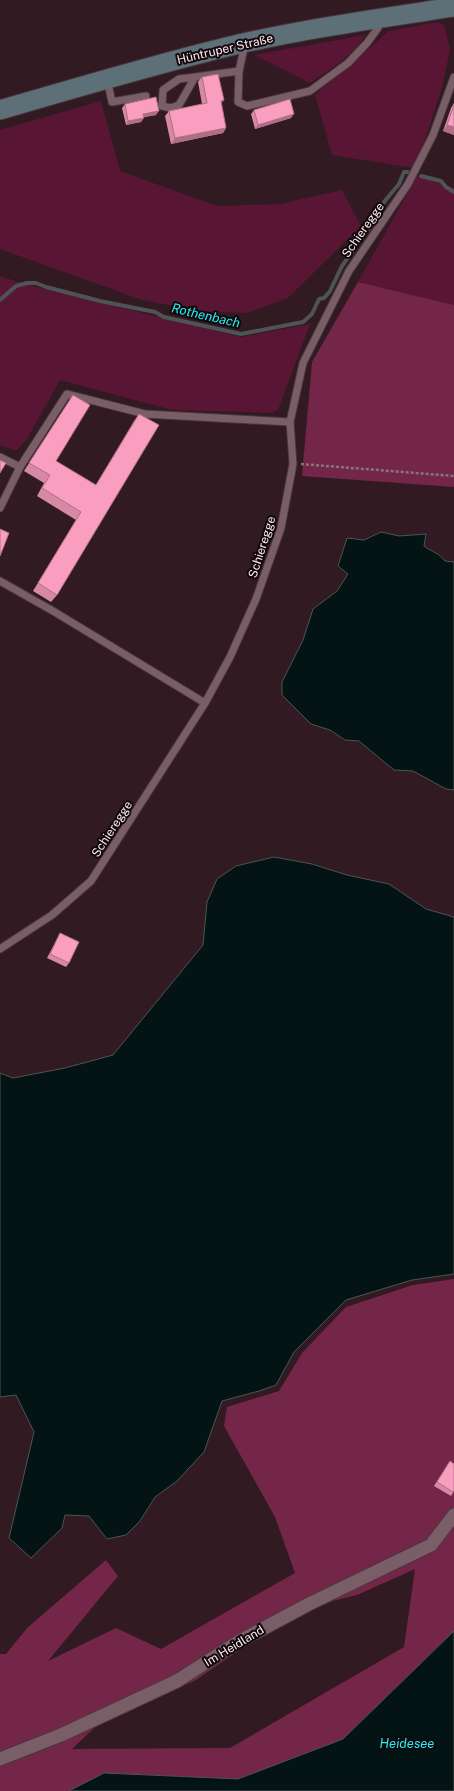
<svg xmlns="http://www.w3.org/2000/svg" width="454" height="1791" font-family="'Public Sans',sans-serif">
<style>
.green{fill:#581634}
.forest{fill:#742648;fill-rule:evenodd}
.water{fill:#041313;stroke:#4e5455}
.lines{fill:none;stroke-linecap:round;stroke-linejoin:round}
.stream{stroke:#4e5455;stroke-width:4}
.lane-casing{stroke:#4a373e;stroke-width:9}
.street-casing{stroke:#4a373e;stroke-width:15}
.secondary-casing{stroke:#4a373e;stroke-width:21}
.path{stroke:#88747b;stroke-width:2.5;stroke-dasharray:3 2;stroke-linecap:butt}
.lane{stroke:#795e67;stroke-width:7}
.street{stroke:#795e67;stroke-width:13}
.secondary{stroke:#5e7077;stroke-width:19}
.wall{fill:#d688a4}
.shaded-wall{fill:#ae6f86}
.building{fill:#f99ebf;stroke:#ae6f86}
.labels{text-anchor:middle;stroke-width:4;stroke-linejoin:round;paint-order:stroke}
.street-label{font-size:12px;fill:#faeaef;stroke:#12080c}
.water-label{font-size:13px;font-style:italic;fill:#22f1f3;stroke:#12080c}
</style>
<rect width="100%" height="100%" fill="#311a22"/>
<!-- green -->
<g class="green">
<polygon points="437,22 445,26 450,50 442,87 428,132 413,168 332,155 315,95 389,31"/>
<path d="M 365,35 C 356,55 327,71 310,83 L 254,55 Z"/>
<polygon points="101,101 120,171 217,206 280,204 342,190 361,226 288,298 247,313 199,311 142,300 0,249 0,130"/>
<polygon points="417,176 454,188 454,305 358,282"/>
<polygon points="0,276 21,283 241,337 310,324 278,410 270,413 172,410 60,380 27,439 16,451 0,445"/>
</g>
<!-- forest -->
<g class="forest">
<polygon points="358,282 454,305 454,487 302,476 312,362"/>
<path d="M 454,1279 L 454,1631 L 343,1739 L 238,1779 L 104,1773 L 69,1791 L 0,1791 L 0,1654 L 6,1654 L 27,1628 L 106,1560 L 118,1576 L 48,1661 L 116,1628 L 161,1649 L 295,1573 L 275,1517 L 224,1426 L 227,1407 L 279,1391 L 302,1353 L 346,1307 L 413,1285 ZM 415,1569 L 404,1647 L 230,1748 L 72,1749 L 94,1728 L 196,1680 L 261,1635 L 308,1607 L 357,1595 Z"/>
</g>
<!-- water -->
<g class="water">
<path d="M 381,532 L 399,536 L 426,534 L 424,546 C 432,552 439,553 445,561 L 454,562 L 454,790 L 446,789 L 413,771 L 394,770 L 359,741 L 345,740 L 330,730 L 311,724 L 282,695 L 282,682 L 303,640 L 313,609 L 337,591 L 348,574 L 338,566 L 347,538 L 364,540 Z"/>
<polygon points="274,857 312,864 347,875 389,884 426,909 454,917 454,1274 412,1280 346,1300 294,1352 276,1385 259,1391 222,1401 204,1452 177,1481 155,1497 140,1521 126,1535 107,1539 89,1516 65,1515 62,1528 31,1558 9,1538 34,1432 16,1395 0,1397 0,1073 13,1078 65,1068 113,1055 203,945 207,902 217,879 236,866"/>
<polygon points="454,1631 454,1791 69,1791 104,1773 238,1779 343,1739"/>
</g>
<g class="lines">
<!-- stream -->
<g class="stream">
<polyline points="421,176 441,181 446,187 454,192"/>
<polyline points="0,300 16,286 27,283 36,283 46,287 100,301 155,312 164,317 241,334 303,322 312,314 319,299 324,298 330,291 342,266 377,217 384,202 399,184 404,172 408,172"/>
</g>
<!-- lane casing -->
<g class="lane-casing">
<g id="lane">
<polyline points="239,71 243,53 241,44"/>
<polyline points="195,77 179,79 163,90 162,106 171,108 179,105 195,77 239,71 238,102 247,106 310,91 348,63 367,43 378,28 377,20"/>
<polyline points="107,79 112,102 146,96"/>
<polyline points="0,457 20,467"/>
<polyline points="0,508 20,467 67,394 145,414 290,422"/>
<polyline points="0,581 53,611 205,703"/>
<polyline points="0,949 52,915 91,881 205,703 230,657 256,599 281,528 293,464 290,422 303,363 349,271 408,184 433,135 454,77"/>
</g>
</g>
<!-- street casing -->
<g class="street-casing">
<polyline id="street" points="0,1759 61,1735 177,1681 238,1642 309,1604 431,1545 454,1515"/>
</g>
<!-- secondary casing -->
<g class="secondary-casing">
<path id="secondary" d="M 0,110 C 79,87 159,63 239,44 C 310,28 382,18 454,7"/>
</g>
<!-- path -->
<polyline class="path" points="301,464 454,476"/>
<!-- lane -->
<use href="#lane" class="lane"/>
<!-- street -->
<use href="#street" class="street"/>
<!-- secondary -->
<use href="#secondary" class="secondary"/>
</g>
<!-- wall -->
<g class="wall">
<polygon points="202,77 224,100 221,103 226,128 223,133 171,144 165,116 169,111 202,104 198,82"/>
<polygon points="454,103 454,135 443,131 451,108"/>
<polygon points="125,104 156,115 144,117 141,122 126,125 122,108"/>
<polygon points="254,110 291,118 255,129 251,114"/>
<polygon points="73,395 56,461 96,485 134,421 139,414 57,595 51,602 33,591 76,520 37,496 44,483 24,471"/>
<polygon points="60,933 69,963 66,967 47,958 58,937"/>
<polygon points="450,1461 454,1491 451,1496 434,1486"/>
</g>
<!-- shaded-wall -->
<g class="shaded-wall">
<polygon points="159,111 156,115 140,118 143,114"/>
<polygon points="294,114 291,118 255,129 258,125"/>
<polygon points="144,118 141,122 126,125 128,121"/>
<polygon points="447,125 454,127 454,135 443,131"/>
<polygon points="226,128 223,133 171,144 175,138"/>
</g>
<!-- building -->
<g class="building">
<polygon points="218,74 224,100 221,101 226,128 175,138 169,111 207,103 202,77"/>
<polygon points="156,97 159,111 143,114 144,118 128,121 125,104"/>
<polygon points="290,99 294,114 258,125 254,110"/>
<polygon points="454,105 454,127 447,125"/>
<polygon points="73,395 90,405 56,461 96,485 139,414 159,425 57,595 38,583 81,512 42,488 50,475 29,463"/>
<polygon points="0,460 6,463 0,473"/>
<polygon points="0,529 9,533 0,556"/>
<polygon points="60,933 79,942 69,963 50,954"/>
<polygon points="450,1461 454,1464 454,1491 453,1492 437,1482"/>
</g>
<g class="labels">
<!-- street labels -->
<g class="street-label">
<text transform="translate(225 49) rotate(-13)" y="4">Hüntruper Straße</text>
<text transform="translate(363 230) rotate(-55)" y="4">Schieregge</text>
<text transform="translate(262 547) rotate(-72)" y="4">Schieregge</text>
<text transform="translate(112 829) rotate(-57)" y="4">Schieregge</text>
<text transform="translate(234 1646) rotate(-31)" y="4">Im Heidland</text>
</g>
<!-- water labels -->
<g class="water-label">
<text transform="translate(206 315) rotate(13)" y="5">Rothenbach</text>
<text x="407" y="1748">Heidesee</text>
</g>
</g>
</svg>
